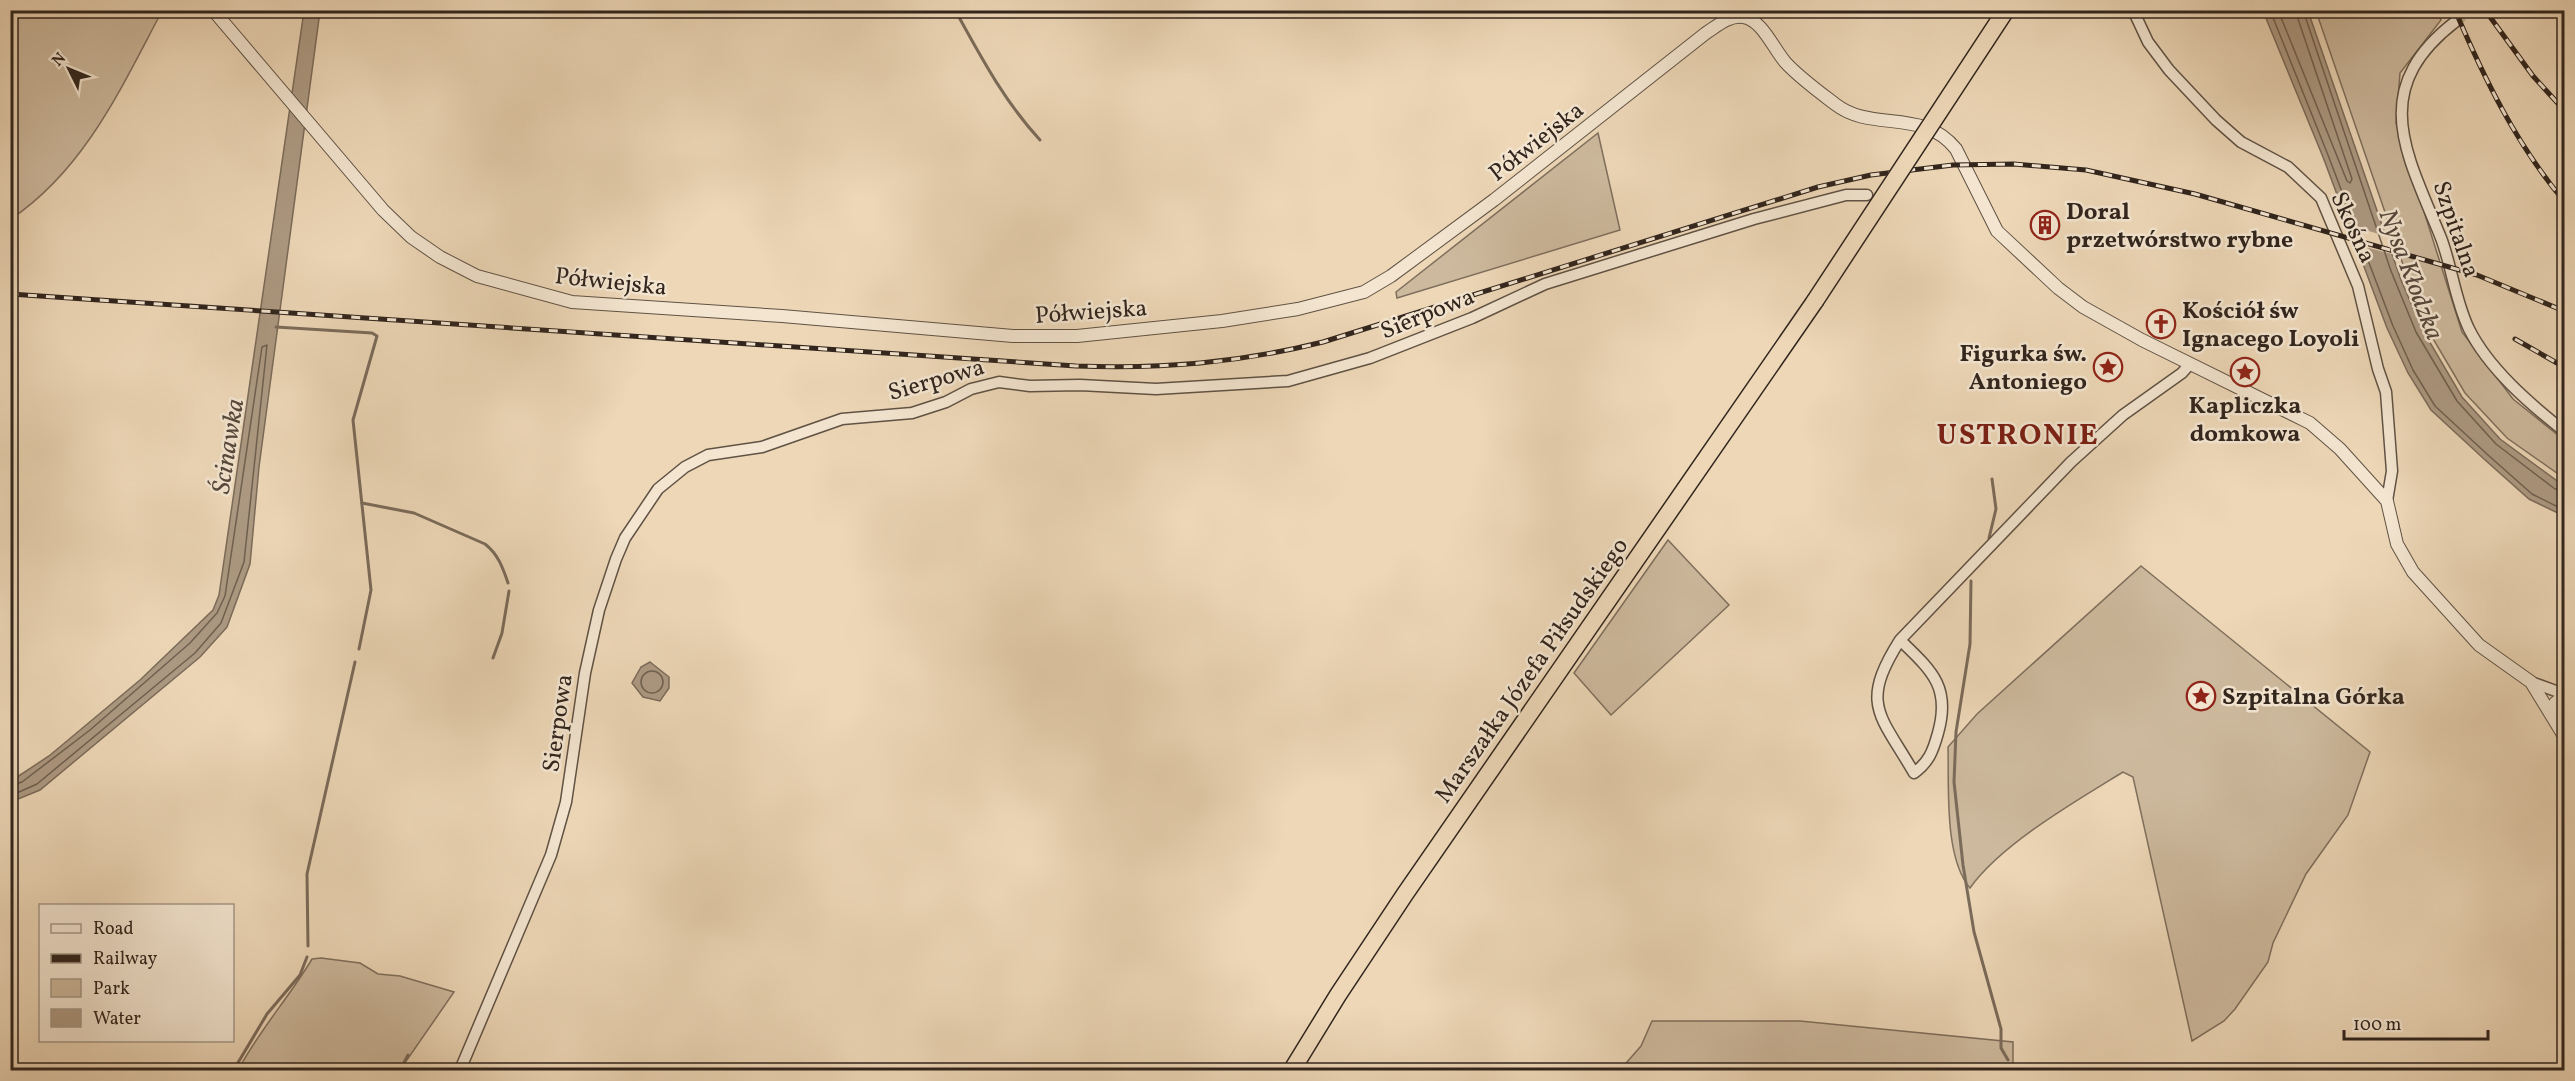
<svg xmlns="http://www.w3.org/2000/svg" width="2575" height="1081" font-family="Vollkorn,serif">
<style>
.green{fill:#cdb99d;stroke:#7f6f5d;stroke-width:1.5}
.water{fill:#ad9a83;stroke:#7b6b5a;stroke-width:1.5}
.pier{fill:#edd7b7}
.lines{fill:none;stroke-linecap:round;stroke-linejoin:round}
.shore{stroke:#6f6050;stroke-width:1.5}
.stream{stroke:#7b6b5a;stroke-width:3}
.minor-tunnel{stroke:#c7b398;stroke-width:10;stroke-dasharray:10 5;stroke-linecap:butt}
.minor-casing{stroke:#605244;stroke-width:13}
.tertiary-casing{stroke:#605244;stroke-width:14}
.trunk-casing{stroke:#31251d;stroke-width:19}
.minor{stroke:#f3e5d0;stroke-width:10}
.tertiary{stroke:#f3e5d0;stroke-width:12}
.trunk{stroke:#edd7b7;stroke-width:16}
.rail-casing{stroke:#31251d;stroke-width:5}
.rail{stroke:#f3e5d0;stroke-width:3;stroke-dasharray:9;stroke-linecap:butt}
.trunk-bridge-casing{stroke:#31251d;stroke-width:19;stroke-linecap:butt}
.trunk-bridge{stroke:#edd7b7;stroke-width:16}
.labels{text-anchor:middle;stroke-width:5;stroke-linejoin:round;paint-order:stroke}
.street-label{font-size:24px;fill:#31251d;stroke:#f3e5d0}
.poi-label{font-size:24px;font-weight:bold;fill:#31251d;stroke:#f3e5d0;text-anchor:start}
.water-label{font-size:26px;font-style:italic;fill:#56483c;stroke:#f3e5d0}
.district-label{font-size:30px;font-weight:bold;letter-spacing:1.5px;fill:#7a1f14;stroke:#f3e5d0}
</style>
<rect width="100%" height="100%" fill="#edd7b7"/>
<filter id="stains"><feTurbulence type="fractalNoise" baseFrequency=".00333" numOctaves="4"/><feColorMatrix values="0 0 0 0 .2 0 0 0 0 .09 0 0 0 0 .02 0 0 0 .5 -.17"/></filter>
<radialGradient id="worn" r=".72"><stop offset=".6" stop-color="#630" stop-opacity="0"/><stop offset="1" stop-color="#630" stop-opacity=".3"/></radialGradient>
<!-- green -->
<g class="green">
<path d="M 10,11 L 162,11 C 121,88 85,169 11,219 Z"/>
<polygon points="2316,11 2437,11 2441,20 2400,73 2396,123 2462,332 2513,399 2564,440 2564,478 2507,438 2465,393 2422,320"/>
<polygon points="1598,133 1620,230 1397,298 1396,292"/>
<polygon points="1668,540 1729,605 1611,715 1574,673"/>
<path d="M 2141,566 L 2370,752 L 2348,815 L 2306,874 L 2273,943 L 2268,962 L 2235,1009 L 2224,1021 L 2192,1041 L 2133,777 L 2123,772 C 2076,801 2001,844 1970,888 C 1944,858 1949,786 1948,747 L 1977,714 Z"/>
<path d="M 321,958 L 360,963 L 378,974 L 400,976 L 454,992 L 400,1070 L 234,1070 L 241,1065 C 262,1027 290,996 312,959 Z"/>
<polygon points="1652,1021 1800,1021 2013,1042 2013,1070 1620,1070 1641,1046"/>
</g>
<!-- water -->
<g class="water">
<polygon points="304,11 320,11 259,467 250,564 227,627 200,657 40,790 11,802 11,781 49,756 140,680 213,610 219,595"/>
<polygon points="2263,11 2308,11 2401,280 2422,329 2462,397 2500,439 2564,486 2564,516 2529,499 2484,459 2431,410 2408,373 2387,328 2323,157"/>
<polygon points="650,662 669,677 669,688 660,701 643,697 632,683 641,667"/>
</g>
<!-- pier -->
<polygon class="pier" points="2345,224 2389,237 2396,255 2353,244"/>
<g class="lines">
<!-- shore -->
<g class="shore">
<polyline points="2270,10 2328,155 2393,326 2413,370 2435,406 2488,455 2532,494 2564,510"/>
<polyline points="2278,10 2347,181 2350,183 2352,179 2295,10"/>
<polyline points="2303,10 2391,271 2416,332 2457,401 2496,444 2555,489 2564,491"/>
<circle cx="652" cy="682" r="11"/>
<polyline points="10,786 22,782 90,730 190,643 217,613 225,596 262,347 267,345 244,562 221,623 195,653 37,784 10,796"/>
</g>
<!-- stream -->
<g class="stream">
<path d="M 955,10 C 981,57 1004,101 1040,140"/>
<polyline points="276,327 372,333 377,336 353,420 371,590 359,649"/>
<path d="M 362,503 L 414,513 L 485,544 C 498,554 503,568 508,583"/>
<polyline points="1989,538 1996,509 1992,479"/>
<polyline points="1971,581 1970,644 1956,732 1954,782 1963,865 1974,932 2001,1029 2001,1048 2008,1060"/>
<polyline points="493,658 502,633 509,591"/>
<polyline points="308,946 307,874 355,662"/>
<polyline points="230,1070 236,1066 267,1014 300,975 307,957"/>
<polyline points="400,1070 408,1055"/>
</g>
<!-- minor-tunnel -->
<polyline class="minor-tunnel" points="2455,22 2472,10"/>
<!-- minor casing -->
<g class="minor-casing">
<g id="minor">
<polyline points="2133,10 2148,42 2169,70 2216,120 2241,142 2288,167 2321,198 2358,286 2378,369 2386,392 2392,471 2387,501"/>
<path d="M 2455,22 C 2367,90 2407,154 2441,238 C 2452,267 2455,300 2469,329 C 2489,369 2530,404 2564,431"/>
<path d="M 1900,640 C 1932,671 1951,687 1938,733 C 1933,751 1929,762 1914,773 C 1880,714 1859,705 1900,640 L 2071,462 L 2123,415 L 2182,373 L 2189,365"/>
<polyline points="2531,682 2564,694"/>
<polyline points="460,1070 551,855 566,802 585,673 599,610 616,559 625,538 658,489 685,467 708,455 762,447 842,419 912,413 946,402 971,389 999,382 1030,386 1080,385 1156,389 1288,381 1370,358 1472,318 1545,284 1754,219 1846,195 1867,195"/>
</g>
</g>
<!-- tertiary casing -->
<g class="tertiary-casing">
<g id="tertiary">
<path d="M 213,10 L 383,210 L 411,237 L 440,257 L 477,276 L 572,302 L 782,316 L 1013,336 L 1077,336 L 1222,321 L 1298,309 L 1364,292 L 1391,276 L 1494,200 L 1706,33 C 1717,26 1729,15 1743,17 C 1762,19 1774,50 1786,63 C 1800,78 1818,91 1835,104 C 1872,133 1922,107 1956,149 L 1997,231 L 2058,288 L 2083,307 L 2142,340 L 2310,423 L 2340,449 L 2387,501 L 2397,544 L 2413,572 L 2479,645 L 2531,682 L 2564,736"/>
<polyline points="2551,712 2555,703 2564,696"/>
</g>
</g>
<!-- trunk casing -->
<g class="trunk-casing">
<polyline id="trunk" points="1292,1070 1338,995 1405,894 1815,301"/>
</g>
<!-- minor -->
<use href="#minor" class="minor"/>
<!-- tertiary -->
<use href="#tertiary" class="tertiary"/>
<!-- trunk -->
<use href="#trunk" class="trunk"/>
<!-- rail casing -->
<g class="rail-casing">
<g id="rail">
<path d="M 2455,10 C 2484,78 2516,144 2564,201"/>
<polyline points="2485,10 2533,76 2564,110"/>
<path d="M 10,294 L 1076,366 C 1163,369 1238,363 1323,342 L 1818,187 L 1871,175 L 1953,165 L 2014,164 L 2086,170 L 2195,194 L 2477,275 L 2564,311"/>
<polyline points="2515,339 2564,367"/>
</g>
</g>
<!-- rail -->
<use href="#rail" class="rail"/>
<!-- trunk-bridge casing -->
<g class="trunk-bridge-casing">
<polyline id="trunk-bridge" points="1815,301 2006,10"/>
</g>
<!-- trunk-bridge -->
<use href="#trunk-bridge" class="trunk-bridge"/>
</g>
<!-- icons -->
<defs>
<g id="building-ring" transform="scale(1.5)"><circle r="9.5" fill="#f3e5d0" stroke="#8f2418" stroke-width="1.5"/><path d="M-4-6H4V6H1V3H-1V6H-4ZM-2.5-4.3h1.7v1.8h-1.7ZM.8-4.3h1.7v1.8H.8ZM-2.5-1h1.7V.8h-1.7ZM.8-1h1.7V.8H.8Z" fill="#8f2418"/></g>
<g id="church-ring" transform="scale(1.5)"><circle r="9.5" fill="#f3e5d0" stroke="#8f2418" stroke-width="1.5"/><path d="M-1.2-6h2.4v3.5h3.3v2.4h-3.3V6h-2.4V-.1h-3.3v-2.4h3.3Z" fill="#8f2418"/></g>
<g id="sight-ring" transform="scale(1.5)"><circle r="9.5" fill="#f3e5d0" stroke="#8f2418" stroke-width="1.5"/><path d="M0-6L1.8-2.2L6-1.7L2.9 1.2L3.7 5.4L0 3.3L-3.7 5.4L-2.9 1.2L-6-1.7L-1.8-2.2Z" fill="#8f2418"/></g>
</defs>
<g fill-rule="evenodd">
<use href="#building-ring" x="2045" y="225"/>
<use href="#church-ring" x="2161" y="324"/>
<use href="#sight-ring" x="2108" y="367"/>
<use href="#sight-ring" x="2245" y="372"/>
<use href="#sight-ring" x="2201" y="696"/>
</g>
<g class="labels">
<!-- street labels -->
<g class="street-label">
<text transform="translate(1536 141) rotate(-38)" y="8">Półwiejska</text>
<text transform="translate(2354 227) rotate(65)" y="8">Skośna</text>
<text transform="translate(2457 229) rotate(71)" y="8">Szpitalna</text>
<text transform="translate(611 281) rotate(6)" y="8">Półwiejska</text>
<text transform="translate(1091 311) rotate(-4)" y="8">Półwiejska</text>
<text transform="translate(1427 313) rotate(-22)" y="8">Sierpowa</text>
<text transform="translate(936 379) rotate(-16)" y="8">Sierpowa</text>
<text transform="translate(1531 670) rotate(-55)" y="8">Marszałka Józefa Piłsudskiego</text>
<text transform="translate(557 723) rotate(-82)" y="8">Sierpowa</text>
</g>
<!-- poi labels -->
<g class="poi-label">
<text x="2066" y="219">Doral<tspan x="2066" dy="28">przetwórstwo rybne</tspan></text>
<text x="2182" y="318">Kościół św<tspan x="2182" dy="28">Ignacego Loyoli</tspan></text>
<text x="2087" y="361" text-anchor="end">Figurka św.<tspan x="2087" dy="28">Antoniego</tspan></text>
<text x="2245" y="413" text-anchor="middle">Kapliczka<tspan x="2245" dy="28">domkowa</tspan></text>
<text x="2222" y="704">Szpitalna Górka</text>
</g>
<!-- water labels -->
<g class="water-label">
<text transform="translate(2412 274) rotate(69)" y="9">Nysa Kłodzka</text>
<text transform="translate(227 446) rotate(-81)" y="9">Ścinawka</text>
</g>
<!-- district labels -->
<g class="district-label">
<text x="2018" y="444">USTRONIE</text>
</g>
</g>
<!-- margin -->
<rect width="2575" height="1081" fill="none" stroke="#edd7b7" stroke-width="36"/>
<rect x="12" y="12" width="2551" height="1057" fill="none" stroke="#31251d" stroke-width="3"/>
<rect x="18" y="18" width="2539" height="1045" fill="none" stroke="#31251d" stroke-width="1.5"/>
<!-- legend -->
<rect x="39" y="904" width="195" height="138" fill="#f3e5d0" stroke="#a59888" stroke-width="1.5"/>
<rect x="51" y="924" width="30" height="9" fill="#f3e5d0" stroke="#a59888" stroke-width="1.5"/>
<text x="93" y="934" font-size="18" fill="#31251d">Road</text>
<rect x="51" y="954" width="30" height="9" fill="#31251d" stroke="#a59888" stroke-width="1.5"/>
<text x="93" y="964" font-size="18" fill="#31251d">Railway</text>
<rect x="51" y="979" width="30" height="18" fill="#cdb99d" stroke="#a59888" stroke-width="1.5"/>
<text x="93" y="994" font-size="18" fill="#31251d">Park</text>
<rect x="51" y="1009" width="30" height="18" fill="#ad9a83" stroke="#a59888" stroke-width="1.5"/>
<text x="93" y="1024" font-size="18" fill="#31251d">Water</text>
<!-- north arrow -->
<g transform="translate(69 69) rotate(313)" stroke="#f3e5d0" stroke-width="4.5" paint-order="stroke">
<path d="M0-4.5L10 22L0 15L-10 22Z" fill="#31251d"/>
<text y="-9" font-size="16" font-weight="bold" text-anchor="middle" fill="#31251d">N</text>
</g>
<!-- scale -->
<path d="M2344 1030v9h144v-9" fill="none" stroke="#31251d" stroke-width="3"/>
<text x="2353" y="1030" font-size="18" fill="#31251d" stroke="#f3e5d0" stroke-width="4.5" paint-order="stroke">100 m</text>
<rect width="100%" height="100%" filter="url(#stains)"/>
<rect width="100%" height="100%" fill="url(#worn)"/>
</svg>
